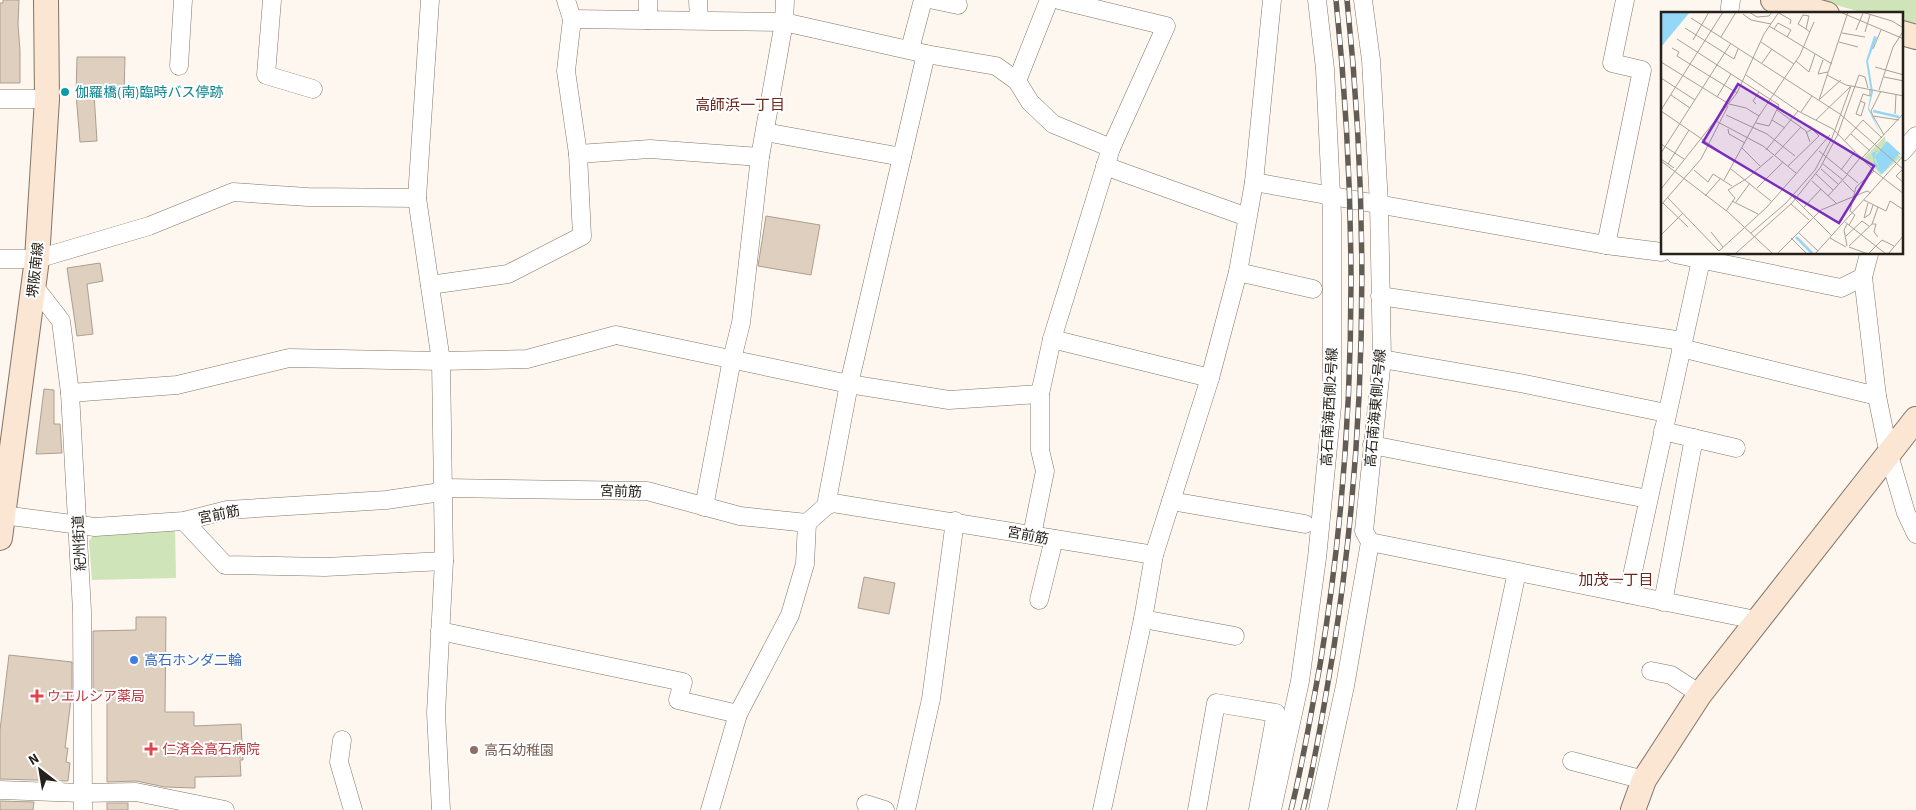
<svg xmlns="http://www.w3.org/2000/svg" width="1916" height="810" font-family="'Source Sans 3','Noto Sans JP',sans-serif">
<style>
.green{fill:#d0e4b9}
.building{fill:#decfbe;stroke:#ad9f8f}
.lines{fill:none;stroke-linecap:round;stroke-linejoin:round}
.street-casing{stroke:#837667;stroke-width:19}
.secondary-casing{stroke:#837667;stroke-width:26}
.street{stroke:#fff;stroke-width:18}
.secondary{stroke:#fae6d2;stroke-width:24}
.rail-casing{stroke:#625c55;stroke-width:5.5}
.rail{stroke:#fff;stroke-width:4;stroke-dasharray:11;stroke-linecap:butt}
.culture-dot{fill:#0f9aa8;stroke:#fff;stroke-width:2}
.shop-dot{fill:#3f7fe0;stroke:#fff;stroke-width:2}
.health-dot{fill:#e0444e;stroke:#fff;stroke-width:2}
.education-dot{fill:#8d6e63;stroke:#fff;stroke-width:2}
.labels{text-anchor:middle;stroke-width:4;stroke-linejoin:round;paint-order:stroke}
.culture-label{font-size:14px;fill:#0d838f;stroke:#fff;text-anchor:start}
.street-label{font-size:14px;fill:#252019;stroke:#fff}
.shop-label{font-size:14px;fill:#366cbe;stroke:#fff;text-anchor:start}
.health-label{font-size:14px;fill:#be3a42;stroke:#fff;text-anchor:start}
.education-label{font-size:14px;fill:#785e54;stroke:#fff;text-anchor:start}
.neighbourhood-label{font-size:15px;fill:#6b2719;stroke:#fff}
.inset-river{fill:none;stroke:#94d7f6;stroke-width:2.5}
.inset-road{fill:none;stroke:#a7a19a;stroke-width:1}
.view{fill:#7b2cbf;fill-opacity:0.15;stroke:#7b2cbf;stroke-width:2.5}
.inset-edge{fill:none;stroke:#252019;stroke-width:2.5}
</style>
<rect width="100%" height="100%" fill="#fdf7f0"/>
<!-- green -->
<g class="green">
<polygon points="1818,0 1916,0 1916,25 1902,23 1902,14 1868,14"/>
<polygon points="175,529 176,578 92,580 89,541 95,533"/>
</g>
<!-- building -->
<g class="building">
<polygon points="3,0 19,0 18,24 20,51 20,83 0,83 0,3 3,3"/>
<polygon points="77,57 125,57 124,94 94,94 97,141 80,142 76,94"/>
<polygon points="766,216 820,225 811,275 758,266"/>
<polygon points="100,263 103,281 87,284 93,334 77,336 67,268"/>
<polygon points="44,389 54,390 54,424 60,424 62,453 36,454"/>
<polygon points="864,577 895,583 889,614 858,608"/>
<polygon points="136,617 166,617 165,712 194,712 194,726 241,724 243,760 240,760 241,776 195,777 195,788 165,787 136,781 107,782 107,691 93,691 93,631 136,630"/>
<polygon points="9,655 72,662 72,691 65,748 68,748 66,762 70,763 68,781 0,779 0,730"/>
<polygon points="0,801 34,802 33,810 0,810"/>
<rect x="107" y="803" width="21" height="7"/>
</g>
<g class="lines">
<!-- street casing -->
<g class="street-casing">
<g id="street">
<polyline points="272,0 266,75 313,89"/>
<polyline points="430,0 417,198 441,361 444,561 436,713 441,810"/>
<polyline points="698,0 699,20"/>
<polyline points="934,0 958,5"/>
<polyline points="1729,14 1731,0"/>
<polyline points="572,19 784,22 926,54 996,66 1017,81 1030,102 1053,124 1111,148"/>
<polyline points="648,20 648,0"/>
<polyline points="910,49 923,0"/>
<polyline points="179,66 183,0"/>
<polyline points="1017,81 1049,0"/>
<polyline points="0,99 47,99"/>
<polyline points="765,132 902,157"/>
<polyline points="1902,152 1916,136"/>
<polyline points="578,154 650,149 760,157"/>
<polyline points="1105,166 1247,217"/>
<polyline points="1254,182 1606,245 1662,252"/>
<polyline points="1606,245 1642,70 1612,63 1625,0"/>
<polyline points="1675,254 1841,288 1863,277"/>
<polyline points="1869,254 1863,277 1877,396 1889,455 1906,513 1916,534"/>
<polyline points="0,259 37,259 149,226 233,192 308,197 417,198"/>
<polyline points="1238,272 1313,289"/>
<polyline points="430,285 508,274 582,236 578,154 566,71 572,19 566,0"/>
<polyline points="34,286 61,321 70,393 82,611 83,810"/>
<polyline points="1380,296 1683,341"/>
<polyline points="1052,339 1210,378"/>
<polyline points="1681,348 1877,396"/>
<polyline points="1382,359 1525,384 1666,413"/>
<polyline points="70,393 177,385 289,358 441,361 527,359 616,335 849,384 949,400 1040,394"/>
<polyline points="1663,431 1736,448"/>
<polyline points="1372,445 1648,499"/>
<polyline points="1171,501 1305,524"/>
<polyline points="826,506 849,384 926,54"/>
<polyline points="704,507 732,359 741,323 760,157 784,22 785,0"/>
<polyline points="3,515 95,527 184,521 227,510 386,500 434,493 444,488 647,491 740,516 807,523 826,506 833,503 1154,555"/>
<polyline points="184,521 225,565 325,567 444,561"/>
<polyline points="1032,535 1045,471 1040,450 1040,394 1052,339 1111,148 1166,26 1059,0"/>
<polyline points="1370,542 1756,620"/>
<polyline points="1628,594 1701,260"/>
<polyline points="1039,600 1054,539"/>
<polyline points="1663,602 1694,438"/>
<polyline points="1143,619 1235,636"/>
<polyline points="440,631 683,682 678,700 738,714"/>
<polyline points="1651,671 1671,675 1700,694"/>
<polyline points="342,740 339,762 353,810"/>
<polyline points="1572,761 1644,780"/>
<polyline points="0,790 82,793 136,792 225,810"/>
<polyline points="866,804 885,810"/>
<polyline points="710,810 738,714 790,615 805,564 807,523"/>
<polyline points="906,810 931,699 955,521"/>
<polyline points="1102,810 1143,619 1154,555 1210,378 1238,272 1254,182 1272,0"/>
<polyline points="1197,810 1216,703 1276,713 1258,810"/>
<polyline points="1272,810 1300,681 1317,558 1332,406 1332,215 1325,69 1317,0"/>
<polyline points="1318,810 1345,686 1370,542 1364,531 1382,359 1379,204 1371,60 1363,0"/>
<polyline points="1466,810 1517,572"/>
</g>
</g>
<!-- secondary casing -->
<g class="secondary-casing">
<g id="secondary">
<polyline points="1773,0 1827,14"/>
<polyline points="1902,33 1916,37"/>
<polyline points="0,538 37,259 47,99 46,0"/>
<polyline points="1633,810 1644,780 1700,694 1916,419"/>
</g>
</g>
<!-- street -->
<use href="#street" class="street"/>
<!-- secondary -->
<use href="#secondary" class="secondary"/>
<!-- rail casing -->
<g class="rail-casing">
<g id="rail">
<path d="M 1291,810 C 1303,763 1311,713 1320,665 C 1357,445 1359,222 1336,0"/>
<path d="M 1303,810 C 1316,759 1324,705 1333,653 C 1367,436 1370,218 1347,0"/>
</g>
</g>
<!-- rail -->
<use href="#rail" class="rail"/>
</g>
<!-- markers -->
<circle class="culture-dot" cx="65" cy="92" r="5"/>
<circle class="shop-dot" cx="134" cy="660" r="5"/>
<g class="health-dot">
<path d="M34.5 688.5h5v5h5v5h-5v5h-5v-5h-5v-5h5z"/>
<path d="M148.5 741.5h5v5h5v5h-5v5h-5v-5h-5v-5h5z"/>
</g>
<circle class="education-dot" cx="474" cy="750" r="5"/>
<g class="labels">
<!-- culture labels -->
<g class="culture-label">
<text x="75" y="97">伽羅橋(南)臨時バス停跡</text>
</g>
<!-- street labels -->
<g class="street-label">
<text transform="translate(35 270) rotate(-84)" y="5">堺阪南線</text>
<text transform="translate(1329 407) rotate(-87)" y="5">高石南海西側2号線</text>
<text transform="translate(1375 408) rotate(-85)" y="5">高石南海東側2号線</text>
<text transform="translate(621 491) rotate(2)" y="5">宮前筋</text>
<text transform="translate(219 514) rotate(-11)" y="5">宮前筋</text>
<text transform="translate(1028 535) rotate(11)" y="5">宮前筋</text>
<text transform="translate(79 543) rotate(-93)" y="5">紀州街道</text>
</g>
<!-- shop labels -->
<g class="shop-label">
<text x="144" y="665">高石ホンダ二輪</text>
</g>
<!-- health labels -->
<g class="health-label">
<text x="47" y="701">ウエルシア薬局</text>
<text x="162" y="754">仁済会高石病院</text>
</g>
<!-- education labels -->
<g class="education-label">
<text x="484" y="755">高石幼稚園</text>
</g>
<!-- neighbourhood labels -->
<g class="neighbourhood-label">
<text x="740" y="110">高師浜一丁目</text>
<text x="1616" y="585">加茂一丁目</text>
</g>
</g>
<!-- overview -->
<g transform="translate(1661 12)">
<rect width="242" height="242" fill="#fdf7f0"/>
<path d="M 224,124 L 225,131 L 240,145 L 220,163 L 203,146 Z" fill="#d0e4b9"/>
<path d="M 0,0 L 29,0 L 0,35 ZM 213,24 L 216,25 L 207,49 L 212,80 L 208,96 L 220,124 L 207,97 L 210,80 L 205,49 ZM 226,129 L 241,143 L 238,142 L 221,162 L 213,153 L 211,141 L 217,138 L 215,141 L 213,148 L 219,157 L 214,145 Z" fill="#94d7f6"/>
<path class="inset-river" d="M 212,99 L 238,105M 135,225 L 151,241"/>
<path class="inset-road" d="M 88,0 L 96,5 L 108,4 L 111,0M 179,0 L 243,27M 201,0 L 231,9 L 241,15M 118,1 L 130,8 L 129,12M 82,2 L 90,8 L 110,12M 30,6 L 179,102 L 243,158M 108,14 L 171,52M 24,16 L 73,47 L 77,37M 113,17 L 117,11 L 130,18 L 126,25M 145,17 L 148,4 L 142,3 L 137,12 L 145,17 L 149,20M 195,18 L 202,1M 204,20 L 209,3M 181,21 L 204,25M 60,25 L 75,0M 16,27 L 118,93 L 108,114 L 95,111M 32,28 L 48,0M 100,30 L 133,52M 178,30 L 197,35M 11,36 L 18,40 L 16,44 L 76,81M 212,37 L 220,18M 162,48 L 157,62 L 167,60M 135,49 L 148,60 L 154,42M 0,50 L 68,92 L 85,96 L 98,104M 101,51 L 111,37M 214,55 L 243,63M 85,63 L 137,99 L 172,117 L 213,159 L 243,182M 166,63 L 185,73 L 243,84M 223,65 L 243,69M 0,66 L 34,88M 218,78 L 232,35 L 243,18M 220,79 L 210,99 L 212,104 L 238,108M 10,83 L 29,96M 56,85 L 70,62M 159,87 L 180,68M 158,88 L 187,0M 199,89 L 204,91 L 200,104 L 195,102 L 202,82 L 209,84 L 209,77M 95,92 L 92,89 L 98,80M 0,98 L 62,0M 116,98 L 145,119 L 149,130M 0,99 L 73,149M 140,100 L 151,84M 234,102 L 235,82M 65,103 L 106,122 L 134,144M 212,104 L 223,123M 111,108 L 124,116M 155,108 L 189,75M 55,109 L 102,134 L 135,161M 67,117 L 68,122 L 84,131M 190,122 L 209,139M 184,128 L 202,108 L 221,126M 0,132 L 23,147M 81,136 L 99,154M 105,138 L 137,99M 158,139 L 197,171M 0,141 L 70,31M 114,143 L 140,115M 201,146 L 243,101M 0,147 L 13,156M 0,149 L 67,200 L 112,242M 7,152 L 28,118M 162,152 L 182,168M 127,154 L 158,124 L 151,117 L 145,121M 70,157 L 110,189M 160,157 L 177,172M 242,157 L 235,164 L 243,171M 33,158 L 47,170 L 52,162 L 71,174M 180,158 L 194,139M 155,162 L 172,178M 186,162 L 199,146M 104,166 L 131,184 L 171,224M 63,168 L 98,104 L 139,43 L 153,10M 151,169 L 175,191M 182,169 L 193,180M 96,176 L 122,150M 0,177 L 76,81 L 103,22 L 118,0M 44,184 L 59,167M 167,184 L 186,163M 7,186 L 58,239 L 106,195 L 169,123M 203,188 L 225,199 L 229,189 L 243,198M 71,189 L 97,202M 75,190 L 89,171M 2,191 L 27,215M 207,191 L 203,206 L 209,202 L 212,193M 130,192 L 148,208M 0,193 L 40,147 L 67,94M 143,195 L 160,177M 65,199 L 74,186 L 67,178 L 85,167 L 112,144M 184,210 L 225,242M 211,212 L 215,212 L 213,220 L 217,225M 188,213 L 194,203 L 189,199 L 195,175 L 213,159M 50,220 L 62,235M 137,220 L 157,239M 90,221 L 125,191 L 154,158 L 171,126 L 190,74M 0,223 L 22,201M 185,224 L 201,209 L 208,214M 130,226 L 146,242M 169,226 L 185,235M 186,234 L 183,218 L 186,212M 188,234 L 211,212 L 217,195M 188,235 L 207,242M 74,242 L 131,191 L 159,156 L 176,124 L 198,63 L 204,65 L 207,76M 116,242 L 160,198 L 206,179 L 210,181M 154,242 L 243,143M 207,242 L 221,228 L 233,234M 227,242 L 243,223"/>
<path class="view" d="M 77,72 L 213,154 L 178,211 L 42,130 Z"/>
<rect width="242" height="242" class="inset-edge"/>
</g>
<!-- north arrow -->
<g transform="translate(40 770) rotate(329)" stroke="#ffffff" stroke-width="4" paint-order="stroke">
<path d="M0-4L9 19L0 12L-9 19Z" fill="#252019"/>
<text y="-8" font-size="14" font-weight="bold" text-anchor="middle" fill="#252019">N</text>
</g>
</svg>
